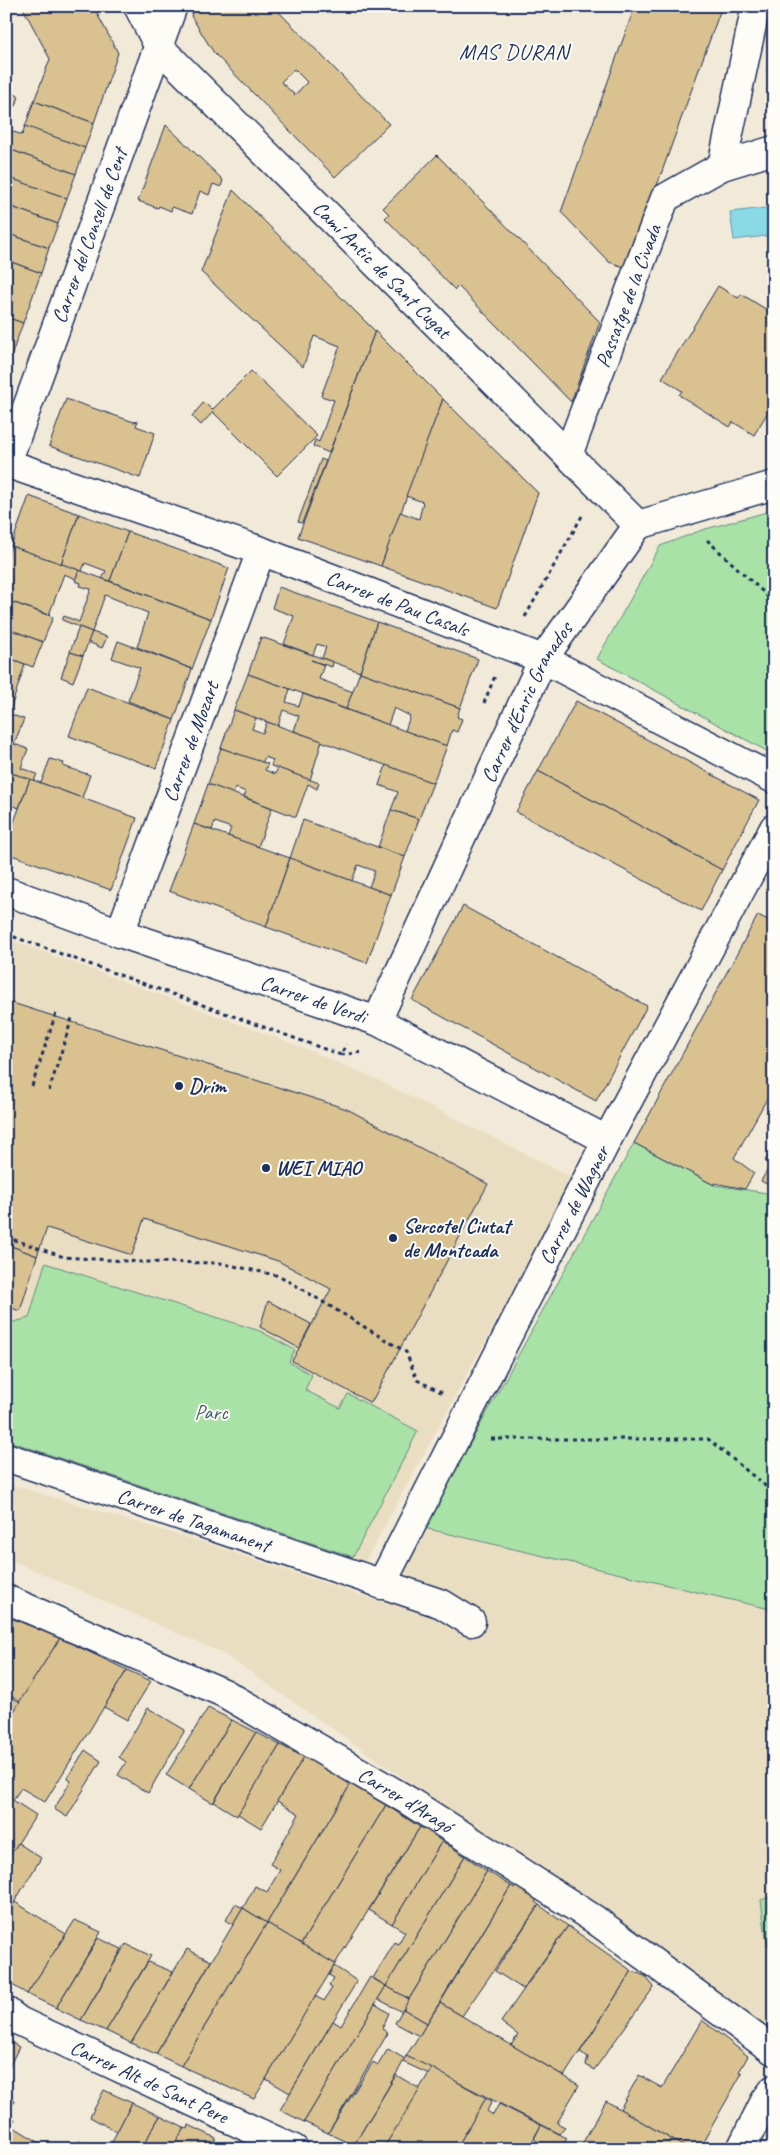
<svg xmlns="http://www.w3.org/2000/svg" width="780" height="2155" font-family="Caveat,sans-serif">
<style>
.built{fill:#eadec2}
.green{fill:#a9e2a6;stroke:#628882}
.water{fill:#8adae5;stroke:#5e96af}
.building{fill:#d9c190;stroke:#1b2f5e;fill-rule:evenodd}
.lines{fill:none;stroke-linecap:round;stroke-linejoin:round}
.minor-casing{stroke:#1b2f5e;stroke-width:31}
.path{stroke:#1b2f5e;stroke-width:3;stroke-dasharray:4 4;stroke-linecap:butt}
.minor{stroke:#fdfcf7;stroke-width:28}
.poi-dot{fill:#1b2f5e;stroke:#fdfcf7;stroke-width:2}
.labels{text-anchor:middle;stroke-width:4;stroke-linejoin:round;paint-order:stroke}
.street-label{font-size:21px;fill:#1b2f5e;stroke:#fdfcf7}
.poi-label{font-size:21px;font-weight:bold;fill:#1b2f5e;stroke:#fdfcf7;text-anchor:start}
.park-label{font-size:21px;fill:#3e5c70;stroke:#fdfcf7}
.neighbourhood-label{font-size:22px;letter-spacing:1px;fill:#1b2f5e;stroke:#fdfcf7}
</style>
<rect width="100%" height="100%" fill="#f2ead8"/>
<filter id="ink" filterUnits="userSpaceOnUse"><feTurbulence type="fractalNoise" baseFrequency=".02" numOctaves="2"/><feDisplacementMap in="SourceGraphic" scale="10" xChannelSelector="R" yChannelSelector="G"/><feConvolveMatrix kernelMatrix="1 2 1 2 8 2 1 2 1" color-interpolation-filters="sRGB"/></filter>
<g filter="url(#ink)">
<!-- built -->
<g class="built">
<polygon points="6,938 294,1044 368,1075 574,1178 364,1564 6,1461"/>
<polygon points="6,1483 200,1541 384,1603 424,1528 774,1610 774,2033 222,1653 6,1558"/>
</g>
<!-- green -->
<g class="green">
<polygon points="774,510 774,755 597,659 660,546 702,530"/>
<polygon points="634,1143 714,1185 774,1194 774,1610 424,1528"/>
<polygon points="45,1263 260,1331 295,1350 289,1362 312,1375 305,1390 340,1408 348,1394 418,1431 353,1557 6,1440 6,1324 29,1318"/>
<polygon points="774,1896 774,1943 767,1945 761,1900"/>
</g>
<!-- water -->
<polygon class="water" points="774,207 774,235 734,240 730,212"/>
<!-- building -->
<g class="building">
<polygon points="22,6 93,6 118,53 94,123 34,101 50,59"/>
<path d="M 195,6 L 273,6 L 389,124 L 335,177 L 214,53 L 191,16 ZM 294,69 L 307,82 L 295,95 L 281,82 Z"/>
<polygon points="635,6 722,6 627,268 609,262 561,212"/>
<polygon points="7,91 19,96 16,106 6,103"/>
<polygon points="34,101 94,123 85,148 25,127"/>
<polygon points="166,125 223,180 221,187 213,184 209,195 200,191 192,214 172,207 171,211 159,206 158,208 138,201"/>
<polygon points="25,126 85,148 76,174 6,148 6,129 22,135"/>
<polygon points="6,148 76,174 67,198 6,177"/>
<polygon points="437,155 600,322 571,402 458,286 455,290 385,218 389,214 383,208"/>
<polygon points="7,177 67,198 58,224 6,205"/>
<polygon points="233,190 375,331 329,453 313,446 315,440 319,442 334,400 321,396 340,346 314,336 303,367 201,272"/>
<polygon points="6,205 58,224 49,248 6,233"/>
<polygon points="6,233 49,248 41,273 6,260"/>
<polygon points="6,260 41,273 23,323 6,317"/>
<polygon points="718,286 738,298 741,294 774,314 774,402 754,435 733,422 730,427 679,395 682,391 662,378"/>
<polygon points="6,317 23,323 11,356 6,355"/>
<polygon points="375,331 443,399 381,566 298,537"/>
<polygon points="251,371 317,436 277,476 213,412 201,425 192,416 204,402 212,410"/>
<polygon points="66,399 134,422 138,421 136,426 155,433 140,478 49,446"/>
<polygon points="443,399 538,493 497,608 381,566 400,512 419,519 423,502 406,496"/>
<polygon points="321,459 326,461 302,523 298,522"/>
<polygon points="29,496 79,514 61,564 11,546"/>
<polygon points="79,514 128,532 110,581 102,579 106,571 85,563 82,571 61,564"/>
<polygon points="128,532 229,568 211,619 110,581"/>
<polygon points="11,546 79,570 76,579 64,574 49,615 6,600 6,559"/>
<polygon points="79,570 211,619 192,669 137,647 148,613 125,604 125,603 105,595 92,632 62,620 64,616 79,622 91,589 80,586 81,583 75,581"/>
<polygon points="279,587 377,622 360,672 322,658 326,647 317,644 313,655 284,644 294,616 272,608"/>
<polygon points="6,600 53,617 43,642 6,628"/>
<polygon points="377,622 478,659 460,708 360,672"/>
<polygon points="79,627 92,632 83,656 70,652"/>
<polygon points="6,628 43,642 33,667 6,657"/>
<polygon points="92,632 107,637 102,648 88,642"/>
<polygon points="261,637 333,662 332,667 311,660 324,665 319,679 353,692 346,709 248,674"/>
<polygon points="118,641 192,669 174,720 128,701 140,668 112,658"/>
<polygon points="70,652 83,656 73,682 61,677"/>
<polygon points="6,657 25,664 9,714 6,713"/>
<polygon points="360,672 460,708 457,717 462,719 457,732 452,730 447,746 405,731 410,716 394,708 388,725 346,709"/>
<polygon points="248,674 290,689 286,702 299,706 303,694 447,746 433,783 294,731 299,716 283,710 278,726 234,710"/>
<polygon points="87,687 174,720 156,768 69,736"/>
<polygon points="576,701 759,800 722,870 538,771"/>
<polygon points="234,710 256,718 252,729 263,733 267,722 322,741 310,780 271,766 273,760 265,757 262,763 221,748"/>
<polygon points="6,713 24,719 14,744 6,741"/>
<polygon points="6,741 28,749 21,768 37,774 34,781 6,771"/>
<polygon points="221,748 268,764 265,770 275,774 278,768 319,783 317,789 308,784 296,817 244,797 246,792 236,788 233,794 208,784"/>
<polygon points="50,759 64,763 63,766 90,775 82,798 41,783"/>
<polygon points="386,765 433,783 419,819 391,810 398,792 379,785"/>
<polygon points="538,771 722,870 701,911 516,812"/>
<polygon points="11,773 30,779 19,808 6,803 6,787"/>
<polygon points="30,779 137,818 111,890 6,853 6,843"/>
<polygon points="208,784 272,808 258,847 228,836 231,828 215,822 212,830 194,824"/>
<polygon points="391,810 419,819 405,857 378,847"/>
<polygon points="303,820 405,857 391,895 369,887 375,871 358,865 352,881 290,858"/>
<polygon points="194,824 290,858 266,927 169,891"/>
<polygon points="290,858 391,895 367,963 266,927"/>
<polygon points="463,906 647,1006 596,1101 412,1000"/>
<polygon points="758,915 774,923 774,1086 734,1158 754,1173 745,1189 714,1183 714,1185 634,1143"/>
<polygon points="6,1001 347,1109 488,1184 371,1403 292,1361 331,1289 278,1261 144,1219 132,1255 47,1228 37,1256 6,1244"/>
<polygon points="774,1145 774,1188 761,1181 771,1164 765,1161"/>
<polygon points="6,1244 37,1256 20,1311 6,1306"/>
<polygon points="268,1301 311,1324 299,1348 260,1327"/>
<polygon points="6,1616 60,1638 20,1702 6,1693"/>
<polygon points="60,1638 127,1670 45,1802 21,1788 13,1800 6,1796 6,1723"/>
<polygon points="127,1670 151,1681 127,1720 104,1707"/>
<polygon points="6,1693 20,1702 6,1723"/>
<polygon points="148,1708 185,1730 148,1793 118,1775 126,1762 119,1757"/>
<polygon points="208,1708 232,1720 189,1789 166,1775"/>
<polygon points="232,1720 256,1732 213,1803 189,1789"/>
<polygon points="256,1732 280,1745 237,1816 214,1802"/>
<polygon points="280,1745 304,1757 261,1828 238,1814"/>
<polygon points="85,1750 101,1761 67,1817 54,1809 71,1781 67,1778"/>
<polygon points="304,1757 352,1782 267,1923 243,1908 255,1886 267,1892 280,1870 270,1864 299,1814 277,1801"/>
<polygon points="352,1782 386,1805 301,1944 267,1923"/>
<polygon points="11,1799 36,1815 6,1862 6,1807"/>
<polygon points="386,1805 420,1827 335,1964 301,1944"/>
<polygon points="420,1827 424,1829 426,1827 439,1835 437,1838 442,1841 392,1924 369,1910"/>
<polygon points="442,1841 465,1856 386,1986 373,1978 395,1942 398,1944 405,1932 392,1924"/>
<polygon points="18,1843 41,1858 6,1916 6,1862"/>
<polygon points="465,1856 487,1871 409,1999 386,1986"/>
<polygon points="487,1871 511,1886 427,2023 403,2009"/>
<polygon points="517,1885 537,1899 535,1902 539,1905 462,2016 440,2003 511,1886 515,1888"/>
<polygon points="15,1902 66,1934 27,1994 6,1981 6,1916"/>
<polygon points="235,1904 243,1908 233,1925 226,1920"/>
<polygon points="539,1905 568,1926 523,1989 495,1971"/>
<polygon points="243,1908 267,1923 181,2066 156,2054"/>
<polygon points="75,1920 101,1932 56,2008 27,1994"/>
<polygon points="267,1923 335,1964 254,2099 181,2066"/>
<polygon points="568,1926 632,1971 564,2076 511,2045 518,2035 501,2022"/>
<polygon points="98,1938 122,1949 81,2020 56,2008"/>
<polygon points="126,1944 151,1956 106,2031 81,2020"/>
<polygon points="187,1949 211,1961 156,2054 131,2043"/>
<polygon points="148,1962 173,1972 131,2043 106,2031"/>
<polygon points="334,1966 357,1981 290,2093 266,2079 315,1996 324,2001 332,1988 329,1986 334,1978 329,1975"/>
<polygon points="632,1971 645,1976 654,1987 594,2070 586,2065 588,2057 580,2052"/>
<polygon points="370,1977 386,1986 304,2122 280,2110 333,2021 341,2026"/>
<polygon points="386,1986 409,1999 402,2012 378,1999"/>
<polygon points="440,2003 579,2085 557,2123 565,2127 560,2134 406,2056"/>
<polygon points="375,2004 389,2013 382,2029 388,2033 328,2133 304,2122"/>
<polygon points="403,2009 427,2023 419,2036 395,2023"/>
<polygon points="702,2020 748,2056 739,2072 742,2073 699,2149 688,2149 620,2109 639,2075 662,2088"/>
<polygon points="6,2039 19,2047 6,2073"/>
<polygon points="388,2049 405,2059 354,2145 328,2133 373,2062 378,2065"/>
<polygon points="406,2056 432,2068 429,2074 403,2062"/>
<polygon points="432,2068 486,2098 481,2107 456,2149 383,2149"/>
<polygon points="396,2075 420,2089 383,2149 362,2149 354,2145"/>
<polygon points="104,2090 132,2103 117,2132 90,2117"/>
<polygon points="6,2097 15,2100 7,2115 15,2119 6,2137"/>
<polygon points="486,2098 492,2101 487,2111 493,2115 499,2104 541,2125 528,2149 456,2149"/>
<polygon points="606,2101 620,2109 688,2149 586,2149 581,2146"/>
<polygon points="132,2103 160,2116 141,2149 108,2149"/>
<polygon points="160,2116 184,2128 172,2149 141,2149"/>
<polygon points="189,2125 216,2138 214,2142 218,2144 216,2149 172,2149 184,2128 188,2129"/>
<polygon points="541,2125 567,2138 561,2149 550,2149 534,2139"/>
<polygon points="12,2126 50,2149 6,2149 6,2137"/>
<polygon points="79,2141 93,2148 92,2149 74,2149"/>
</g>
<g class="lines">
<!-- minor casing -->
<g class="minor-casing">
<g id="minor">
<path id="s1" d="M 138,6 L 159,47 L 638,525"/>
<polyline points="722,166 756,6"/>
<path id="s2" d="M 568,455 L 665,198 L 722,166 L 774,150"/>
<path id="s3" d="M 6,463 L 261,551 L 543,659 L 774,779"/>
<path id="s4" d="M 6,465 L 173,6"/>
<path id="s5" d="M 6,891 L 120,933 L 377,1021 L 607,1140"/>
<path id="s6" d="M 120,933 L 261,551"/>
<path id="s7" d="M 377,1021 L 543,659 L 638,525 L 774,485"/>
<path id="s8" d="M 6,1457 L 442,1604 L 471,1622"/>
<path id="s9" d="M 381,1585 L 607,1140 L 774,828"/>
<path id="s10" d="M 6,1599 L 224,1693 L 407,1800 L 594,1919 L 774,2051"/>
<path id="s11" d="M 6,2011 L 19,2021 L 294,2149"/>
<polyline points="741,2149 765,2101 774,2089"/>
</g>
</g>
<!-- path -->
<g class="path">
<polyline points="707,540 774,602"/>
<polyline points="525,617 582,516"/>
<polyline points="484,703 495,676"/>
<polyline points="6,934 341,1055 346,1044"/>
<polyline points="341,1055 362,1052"/>
<polyline points="32,1086 56,1013"/>
<polyline points="49,1091 72,1018"/>
<polyline points="6,1237 64,1257 142,1262 220,1263 280,1276 406,1352 417,1380 443,1393"/>
<polyline points="491,1439 708,1439 774,1493"/>
</g>
<!-- minor -->
<use href="#minor" class="minor"/>
</g>
</g>
<!-- markers -->
<g class="poi-dot">
<circle cx="179" cy="1086" r="5"/>
<circle cx="266" cy="1168" r="5"/>
<circle cx="393" cy="1238" r="5"/>
</g>
<g class="labels">
<!-- street labels -->
<g class="street-label">
<text dy="7" stroke="none"><textPath href="#s4" startOffset="244">Carrer del Consell de Cent</textPath></text>
<text dy="7" stroke="none"><textPath href="#s1" startOffset="361">Camí Antic de Sant Cugat</textPath></text>
<text dy="7" stroke="none"><textPath href="#s2" startOffset="170">Passatge de la Civada</textPath></text>
<text dy="7" stroke="none"><textPath href="#s3" startOffset="416">Carrer de Pau Casals</textPath></text>
<text dy="7" stroke="none"><textPath href="#s7" startOffset="352">Carrer d'Enric Granados</textPath></text>
<text dy="7" stroke="none"><textPath href="#s6" startOffset="204">Carrer de Mozart</textPath></text>
<text dy="7" stroke="none"><textPath href="#s5" startOffset="326">Carrer de Verdi</textPath></text>
<text dy="7" stroke="none"><textPath href="#s9" startOffset="426">Carrer de Wagner</textPath></text>
<text dy="7" stroke="none"><textPath href="#s8" startOffset="198">Carrer de Tagamanent</textPath></text>
<text dy="7" stroke="none"><textPath href="#s10" startOffset="448">Carrer d'Aragó</textPath></text>
<text dy="7" stroke="none"><textPath href="#s11" startOffset="160">Carrer Alt de Sant Pere</textPath></text>
</g>
<!-- poi labels -->
<g class="poi-label">
<text x="189" y="1093">Drim</text>
<text x="276" y="1175">WEI MIAO</text>
<text x="403" y="1233">Sercotel Ciutat<tspan x="403" dy="24">de Montcada</tspan></text>
</g>
<!-- park labels -->
<g class="park-label">
<text x="211" y="1419">Parc</text>
</g>
<!-- neighbourhood labels -->
<g class="neighbourhood-label">
<text x="514" y="59">MAS DURAN</text>
</g>
</g>
<!-- margin -->
<rect width="780" height="2155" fill="none" stroke="#fdfcf7" stroke-width="25"/>
<rect x="12" y="12" width="755" height="2130" fill="none" stroke="#1b2f5e" stroke-width="2" filter="url(#ink)"/>
</svg>
